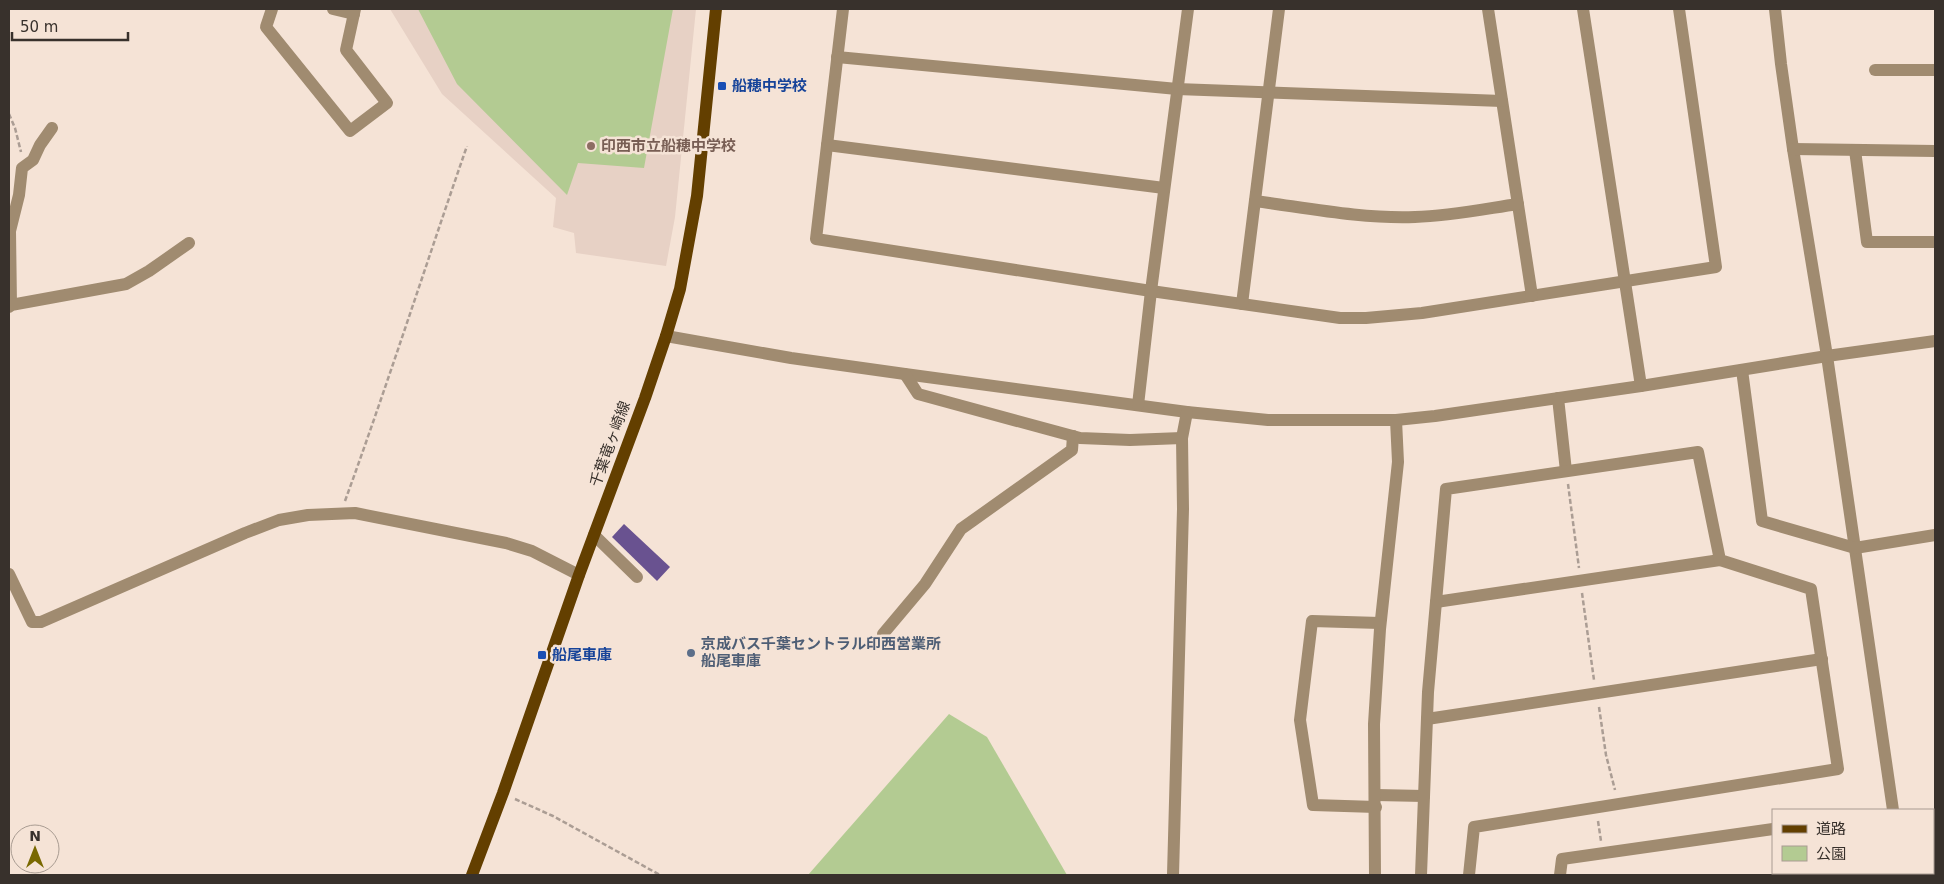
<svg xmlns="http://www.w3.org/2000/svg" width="1944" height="884" font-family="'DejaVu Sans','Noto Sans JP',sans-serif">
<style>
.education{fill:#e7d1c5}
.green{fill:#b3cb92}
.building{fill:#695290}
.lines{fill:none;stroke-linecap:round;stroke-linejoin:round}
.path{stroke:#ab9d94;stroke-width:2.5;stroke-dasharray:5 2.5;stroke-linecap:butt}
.minor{stroke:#a08b70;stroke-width:12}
.major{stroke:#633f00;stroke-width:12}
.transit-dot{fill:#1a4fb4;stroke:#f5e3d6;stroke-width:2}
.education-dot{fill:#8d6e63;stroke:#f5e3d6;stroke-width:2}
.service-dot{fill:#5c6f8a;stroke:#f5e3d6;stroke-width:2}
.labels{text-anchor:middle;stroke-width:5;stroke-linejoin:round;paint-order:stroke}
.transit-label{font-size:15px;font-weight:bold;fill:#164399;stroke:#f5e3d6;text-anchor:start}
.education-label{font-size:15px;font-weight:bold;fill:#785e54;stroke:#f5e3d6;text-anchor:start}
.street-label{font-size:15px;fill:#38312c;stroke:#f5e3d6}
.service-label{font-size:15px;font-weight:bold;fill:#4e5e75;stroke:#f5e3d6;text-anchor:start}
</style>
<rect width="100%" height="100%" fill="#f5e3d6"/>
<!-- education -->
<polygon class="education" points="390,9 696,9 675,217 666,266 576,253 574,233 553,227 556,198 442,94"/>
<!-- green -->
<g class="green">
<polygon points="418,9 673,9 644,168 578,163 567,195 457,84"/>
<polygon points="949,714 987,737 1067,875 808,875"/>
</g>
<!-- building -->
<polygon class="building" points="624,524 670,567 657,581 612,537"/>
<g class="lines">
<!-- path -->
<g class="path">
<polyline points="9,114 15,128 21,152"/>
<polyline points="1568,484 1579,568"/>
<path d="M 345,501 C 388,383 426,264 467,146"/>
<polyline points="1582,593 1594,680"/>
<polyline points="1599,707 1606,755 1615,790"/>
<polyline points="515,799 553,816 660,875"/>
<polyline points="1598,821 1601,841"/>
</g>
<!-- minor -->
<g class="minor">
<polyline points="272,9 266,27 350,131 387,103 346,50 355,9"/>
<polyline points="333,9 354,14"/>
<polyline points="843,9 816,239 1151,291 1340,318 1366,318 1422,313 1716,267 1679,9"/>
<polyline points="1488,9 1532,296"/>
<polyline points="1583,9 1641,386"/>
<polyline points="1775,9 1781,64 1793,149 1827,356 1893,810"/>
<polyline points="837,57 1177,89 1502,101"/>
<polyline points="1875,70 1935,70"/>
<polyline points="827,145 1164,188"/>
<polyline points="1793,149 1935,151"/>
<polyline points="1855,150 1867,242 1935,242"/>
<path d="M 1255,201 C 1308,208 1362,219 1415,217 C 1450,216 1484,209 1518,204"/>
<polyline points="1242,304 1279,9"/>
<polyline points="11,305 10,231 19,195 22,168 33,160 40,145 52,128"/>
<polyline points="9,307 11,305 126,284 149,271 189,243"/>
<polyline points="666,336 791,358 905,374 1187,412 1268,420 1396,420 1435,416 1641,386 1827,356 1935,341"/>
<polyline points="1742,370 1762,521 1855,548 1935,535"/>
<polyline points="905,374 918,394 1080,438 1130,440 1182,438"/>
<polyline points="1558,398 1566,471"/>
<polyline points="1138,405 1151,291 1188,9"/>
<polyline points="594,535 637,577"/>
<polyline points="9,574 32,622 41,622 245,533 279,520 308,515 355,513 506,543 532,551 579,575"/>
<polyline points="1436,602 1720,560"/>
<polyline points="883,634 925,584 961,529 1072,450 1073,436"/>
<polyline points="1427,719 1822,659"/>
<polyline points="1376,795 1424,796"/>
<polyline points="1376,807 1313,805 1300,720 1312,621 1380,623"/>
<polyline points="1903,873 1903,875"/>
<polyline points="1173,875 1183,509 1182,438 1187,412"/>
<polyline points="1375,875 1374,724 1380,629 1398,462 1396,420"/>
<polyline points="1421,875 1428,692 1446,489 1698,452 1720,560 1811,589 1838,769 1474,827 1469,875"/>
<polyline points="1560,875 1562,859 1773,829"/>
</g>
<!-- major -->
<polyline class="major" points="472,875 503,793 579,575 645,398 666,336 680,289 697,196 716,9"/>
</g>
<!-- markers -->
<g class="transit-dot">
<rect x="717" y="81" width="10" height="10" rx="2.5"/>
<rect x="537" y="650" width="10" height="10" rx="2.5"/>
</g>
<circle class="education-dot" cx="591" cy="146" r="5"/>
<circle class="service-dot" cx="691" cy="653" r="5"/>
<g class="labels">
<!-- transit labels -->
<g class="transit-label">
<text x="732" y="91">船穂中学校</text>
<text x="552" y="660">船尾車庫</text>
</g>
<!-- education labels -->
<g class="education-label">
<text x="601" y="151">印西市立船穂中学校</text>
</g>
<!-- street labels -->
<g class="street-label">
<text transform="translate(610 444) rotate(-70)" y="5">千葉竜ヶ崎線</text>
</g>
<!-- service labels -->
<g class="service-label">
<text x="701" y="649">京成バス千葉セントラル印西営業所<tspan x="701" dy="17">船尾車庫</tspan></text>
</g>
</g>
<!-- border -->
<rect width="1944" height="884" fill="none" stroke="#38312c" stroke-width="20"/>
<!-- legend -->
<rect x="1772" y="809" width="162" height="65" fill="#f5e3d6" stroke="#a99c92"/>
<rect x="1782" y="825" width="25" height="8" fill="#633f00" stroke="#a99c92"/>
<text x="1816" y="834" font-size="15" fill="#38312c">道路</text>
<rect x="1782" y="846" width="25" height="15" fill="#b3cb92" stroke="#a99c92"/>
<text x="1816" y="859" font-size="15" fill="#38312c">公園</text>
<!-- north arrow -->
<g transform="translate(35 849)"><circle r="24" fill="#f5e3d6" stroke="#a99c92"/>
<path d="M0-4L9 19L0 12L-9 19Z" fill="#796800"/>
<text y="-8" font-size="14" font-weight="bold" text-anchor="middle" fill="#38312c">N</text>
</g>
<!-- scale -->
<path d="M12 32v8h116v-8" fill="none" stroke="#38312c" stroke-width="2.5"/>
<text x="20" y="32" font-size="15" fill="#38312c" stroke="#f5e3d6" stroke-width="4" paint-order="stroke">50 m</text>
</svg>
